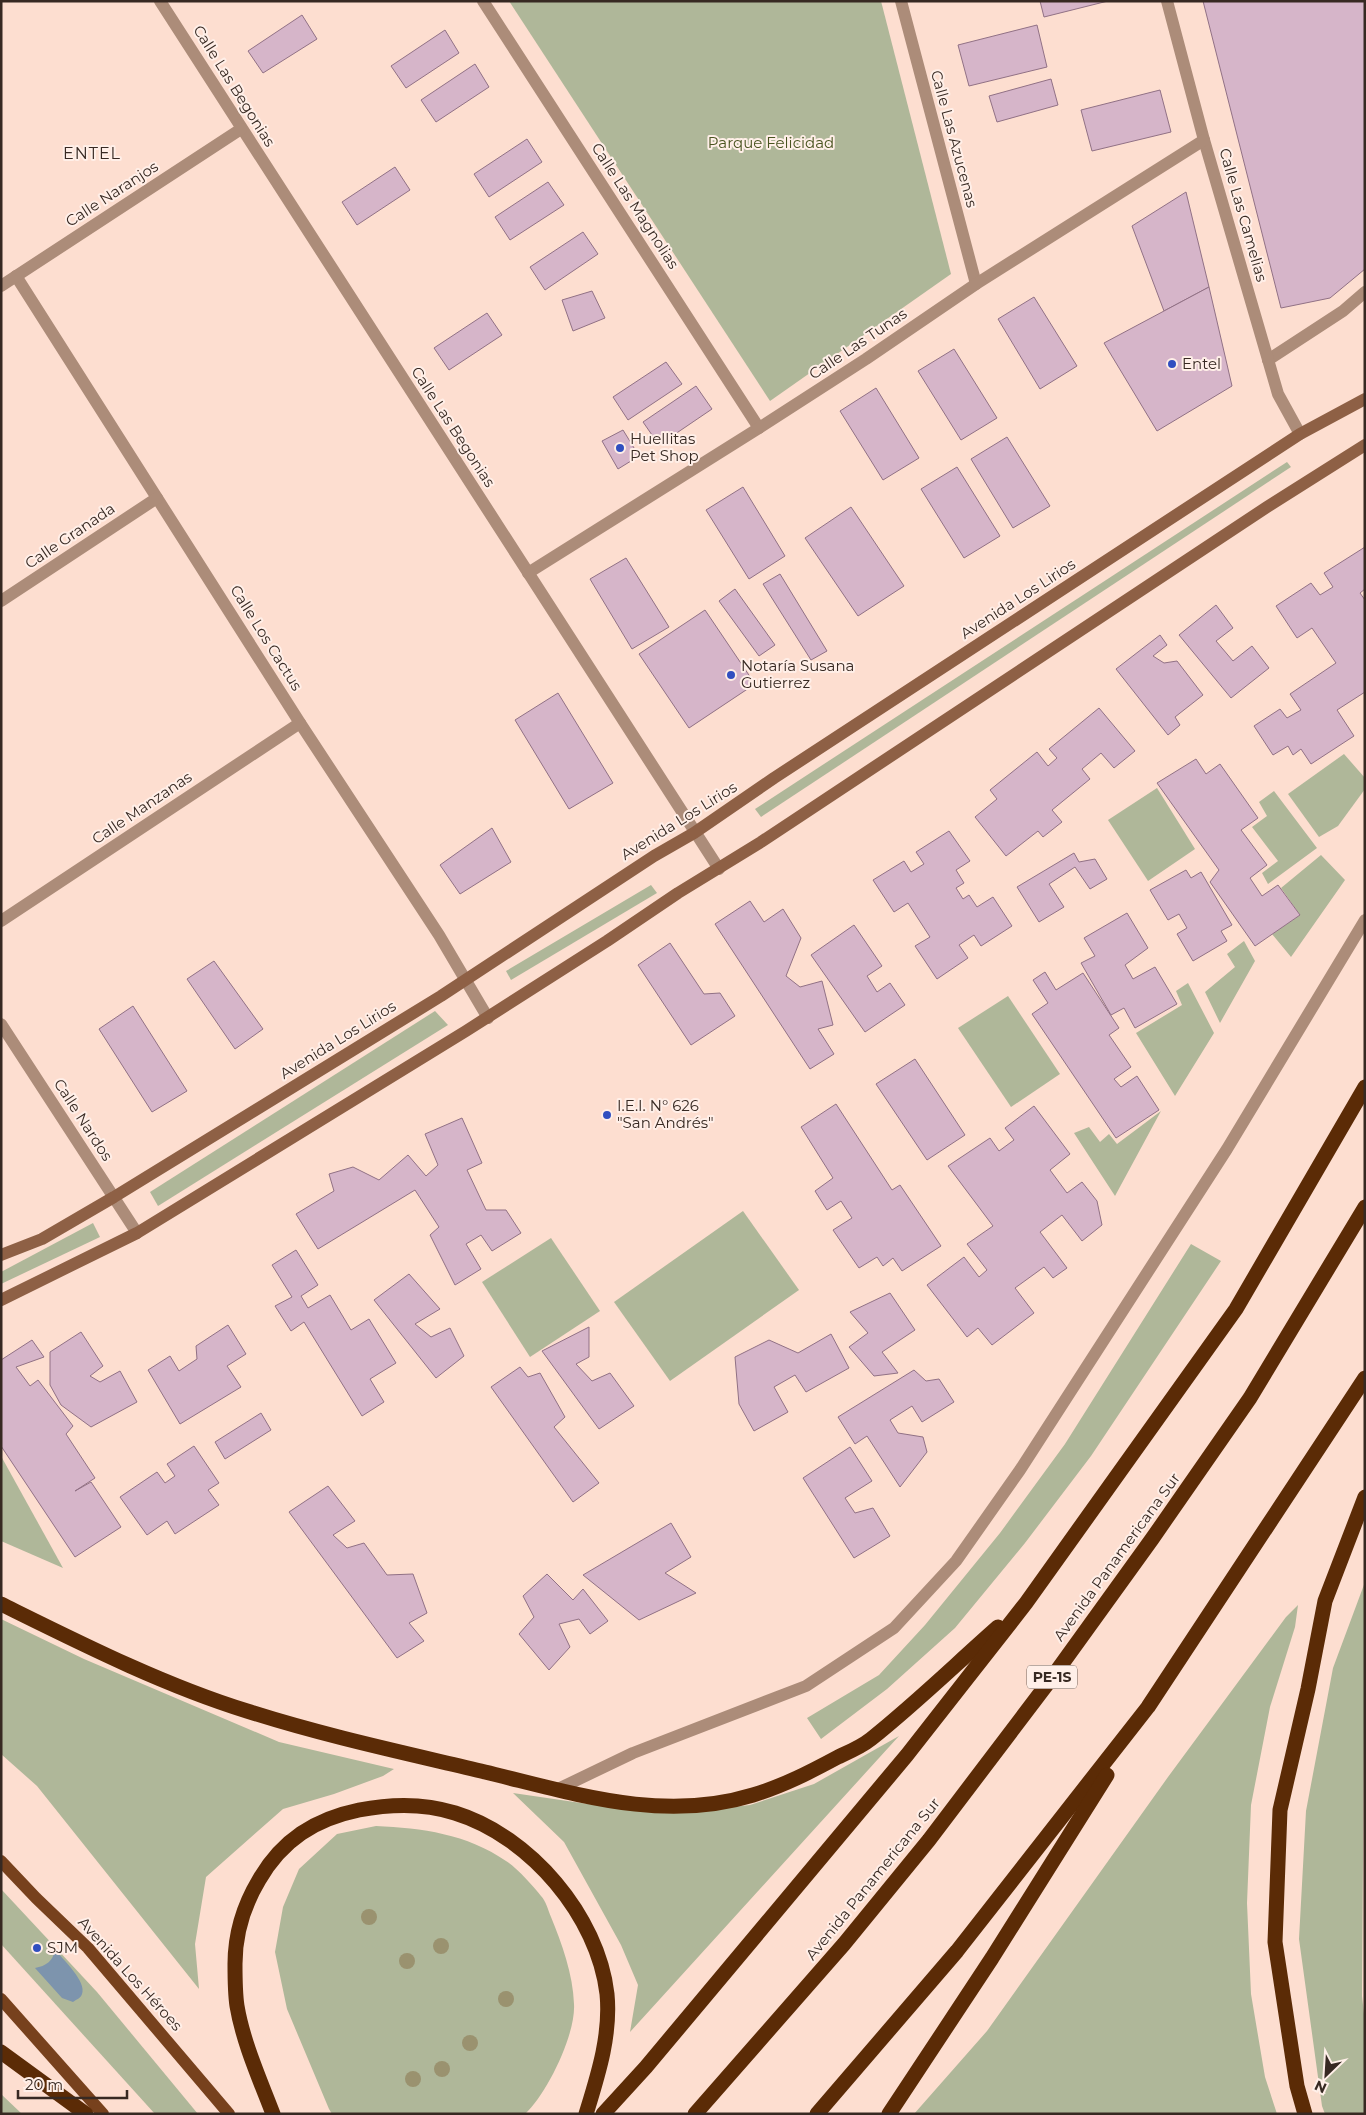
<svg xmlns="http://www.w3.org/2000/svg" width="1366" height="2115" font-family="Montserrat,sans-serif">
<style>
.green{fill:#afb799}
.water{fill:#7d94ad}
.building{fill:#d6b5c9;stroke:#917185}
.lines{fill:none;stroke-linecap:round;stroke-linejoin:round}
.lane{stroke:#ac8c79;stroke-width:12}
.street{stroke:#ac8c79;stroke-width:12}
.secondary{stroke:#8e6045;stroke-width:12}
.primary{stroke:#77411d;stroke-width:12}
.highway{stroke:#5b2b06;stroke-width:15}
.tree{fill:#9a926f}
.poi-dot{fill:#314fc0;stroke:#ffefe8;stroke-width:2}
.labels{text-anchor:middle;stroke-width:4;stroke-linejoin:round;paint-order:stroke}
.shield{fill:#ffefe8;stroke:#73645d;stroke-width:1}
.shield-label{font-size:14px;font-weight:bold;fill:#372922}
.street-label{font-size:15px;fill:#372922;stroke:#ffefe8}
.park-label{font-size:15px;fill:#495420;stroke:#ffefe8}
.poi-label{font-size:15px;fill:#372922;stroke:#ffefe8;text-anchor:start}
.neighbourhood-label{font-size:16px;letter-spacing:1px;fill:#372922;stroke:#ffefe8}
</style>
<rect width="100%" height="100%" fill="#fdded0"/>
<!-- green -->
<g class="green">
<polygon points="509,1 881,1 951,274 770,401"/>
<polygon points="1287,462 1291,467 761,817 755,809"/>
<polygon points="1344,754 1365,778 1365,789 1338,826 1319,837 1288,794"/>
<polygon points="1157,788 1195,849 1148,881 1108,820"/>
<polygon points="1274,791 1317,848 1268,884 1262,873 1278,861 1252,827 1267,816 1259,802"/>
<polygon points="1321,855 1345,880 1291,957 1272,934 1300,915 1281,888"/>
<polygon points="651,885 657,893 511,980 506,971"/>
<polygon points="1244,941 1255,961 1220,1023 1205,992 1235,967 1227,954"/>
<polygon points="1188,983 1214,1033 1175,1096 1136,1033 1182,1005 1176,991"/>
<polygon points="1008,996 1060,1074 1011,1107 958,1028"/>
<polygon points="435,1011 448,1025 158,1206 150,1192"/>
<polygon points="1161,1111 1115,1196 1074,1133 1089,1127 1100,1142 1109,1134 1117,1144"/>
<polygon points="743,1211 799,1290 670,1381 614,1302"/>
<polygon points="93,1223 100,1237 1,1284 1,1272"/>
<polygon points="551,1238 600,1311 530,1357 482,1282"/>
<polygon points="1191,1244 1221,1261 1091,1456 1025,1543 955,1628 887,1689 821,1739 807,1718 879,1675 925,1625 1000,1533 1065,1444"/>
<polygon points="1,1456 63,1568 1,1541"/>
<polygon points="1365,1582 1362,1996 1365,2023 1365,2114 1325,2114 1322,2106 1299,1939 1306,1811 1333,1668"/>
<polygon points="1298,1605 1295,1627 1270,1707 1251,1805 1247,1903 1251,1994 1265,2077 1277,2114 914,2114 987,2031 1168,1777 1286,1617"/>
<polygon points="1,1619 84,1659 279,1742 394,1769 383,1776 334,1794 283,1809 206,1877 195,1944 199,1989 37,1786 1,1754"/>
<polygon points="899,1736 630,2032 638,1985 621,1945 564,1842 513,1793 588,1804 681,1813 750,1805 814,1784"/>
<path d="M 376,1826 C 422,1828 467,1834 506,1861 C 517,1868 533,1886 541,1896 C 546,1901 548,1910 551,1917 C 562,1944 573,1974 574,2004 C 576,2034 547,2094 525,2114 L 332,2114 L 329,2109 L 287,2009 L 275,1952 L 283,1907 L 299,1869 L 337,1834 Z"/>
<polygon points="1,1889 97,1992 198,2114 155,2114 1,1944"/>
<polygon points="1,2094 22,2114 1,2114"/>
</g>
<!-- water -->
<path class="water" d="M 55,1950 C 63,1959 87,1982 82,1994 C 81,1998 77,1999 73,2002 L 62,1998 L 35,1968 C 46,1966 53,1961 55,1950 Z"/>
<!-- building -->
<g class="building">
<polygon points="1040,1 1108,1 1044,17"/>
<polygon points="1203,1 1365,1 1365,269 1330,298 1281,308"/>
<polygon points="302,15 317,39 263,73 248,51"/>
<polygon points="1037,25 1047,67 969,86 958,45"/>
<polygon points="445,30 459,53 406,88 391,66"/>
<polygon points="475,64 489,87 436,122 421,100"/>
<polygon points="1051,79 1058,105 997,122 989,96"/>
<polygon points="1160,90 1171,132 1092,151 1081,110"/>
<polygon points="527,139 542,162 489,197 474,174"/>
<polygon points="395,167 410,190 357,225 342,202"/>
<polygon points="548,182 564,205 510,240 495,217"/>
<polygon points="1186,192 1209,287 1164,311 1132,226"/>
<polygon points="583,232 598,254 545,290 530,267"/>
<polygon points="1209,287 1232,386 1157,431 1104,343"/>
<polygon points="592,291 605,318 573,331 562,300"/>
<polygon points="1034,297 1077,366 1040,389 998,319"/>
<polygon points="487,313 502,335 449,370 434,348"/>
<polygon points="954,349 997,418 961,440 918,371"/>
<polygon points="666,362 682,384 628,420 613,397"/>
<polygon points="696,386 712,409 659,445 643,422"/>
<polygon points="876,388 919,458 883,480 840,411"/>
<polygon points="623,430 639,456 618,469 602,441"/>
<polygon points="1007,437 1050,506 1013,528 971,459"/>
<polygon points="957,467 1000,536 964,558 921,489"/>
<polygon points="743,487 785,556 749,579 706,510"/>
<polygon points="851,507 904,586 858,616 805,538"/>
<polygon points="1365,547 1365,589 1360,593 1365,600 1365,692 1337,710 1354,736 1311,764 1301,749 1293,755 1288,746 1273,755 1254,726 1280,709 1287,718 1301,710 1290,694 1336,663 1312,628 1297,638 1276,606 1311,583 1320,595 1333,587 1324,573"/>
<polygon points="626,558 669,627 632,649 590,579"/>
<polygon points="780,574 827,651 811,660 763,584"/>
<polygon points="735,589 775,645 759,656 719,601"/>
<polygon points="1216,605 1233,628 1216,641 1233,661 1252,646 1269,668 1231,698 1179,635"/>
<polygon points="705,610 755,684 689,728 639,654"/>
<polygon points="1160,635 1167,645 1153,656 1164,663 1177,661 1203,695 1175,717 1180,725 1168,735 1116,669"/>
<polygon points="558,693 613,783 569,809 515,720"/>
<polygon points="1099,708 1135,751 1114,768 1101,753 1082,769 1090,779 1052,810 1062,822 1043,837 1038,831 1006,856 975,817 997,799 990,790 1037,752 1048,766 1057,758 1049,749"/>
<polygon points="1196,759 1206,774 1220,764 1258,818 1241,830 1267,865 1250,878 1262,896 1278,885 1300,915 1255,946 1210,882 1219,870 1157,783"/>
<polygon points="492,828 511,862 460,894 440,865"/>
<polygon points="949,831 970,861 956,870 964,883 956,888 963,899 969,895 977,907 993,897 1012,926 981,946 974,935 959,945 968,958 937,979 915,946 930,937 908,903 894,912 873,880 904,861 911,872 924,864 916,852"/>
<polygon points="1074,853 1079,862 1095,859 1107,879 1090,889 1075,867 1049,884 1064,907 1039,922 1017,887"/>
<polygon points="1186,870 1191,878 1201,872 1232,925 1221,931 1227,941 1193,961 1177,934 1187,928 1179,914 1168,920 1150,890"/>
<polygon points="750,901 764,922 783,909 801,938 786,976 800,987 822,981 833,1025 818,1029 834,1054 810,1069 715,924"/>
<polygon points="1127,913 1148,948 1125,965 1133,979 1155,967 1177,1004 1135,1028 1124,1008 1111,1015 1081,963 1095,956 1084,938"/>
<polygon points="854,925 882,966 867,976 877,992 890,983 905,1005 865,1032 811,955"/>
<polygon points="670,943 704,994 720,993 735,1016 691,1045 638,965"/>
<polygon points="214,961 263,1029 235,1049 187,979"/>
<polygon points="1045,972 1056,990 1083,973 1119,1028 1109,1035 1131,1067 1114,1079 1121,1087 1137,1076 1159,1110 1116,1138 1032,1014 1048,1003 1033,980"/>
<polygon points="133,1006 187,1091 152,1112 99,1029"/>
<polygon points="915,1059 965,1135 927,1160 876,1084"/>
<polygon points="836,1104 892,1190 900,1185 941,1246 902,1271 893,1258 883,1266 877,1257 859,1268 833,1230 852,1218 841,1201 827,1210 815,1191 833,1178 801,1127"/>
<polygon points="1034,1106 1070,1154 1050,1170 1067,1193 1082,1182 1097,1201 1102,1225 1082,1241 1062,1215 1040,1232 1067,1268 1053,1278 1044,1267 1015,1288 1034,1313 992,1345 978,1328 967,1337 927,1285 964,1257 979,1277 987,1270 967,1244 993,1226 948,1166 990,1138 999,1151 1014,1140 1005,1128"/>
<polygon points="462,1118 482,1163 467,1170 486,1210 506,1210 521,1233 492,1251 481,1235 466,1244 481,1269 455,1285 430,1235 439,1227 415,1190 318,1249 296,1214 334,1191 329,1174 353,1167 379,1180 408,1155 426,1176 438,1165 425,1134"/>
<polygon points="296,1250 318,1285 301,1296 308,1308 330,1295 351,1330 369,1319 396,1363 370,1379 384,1402 362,1416 304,1322 291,1331 275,1306 292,1297 272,1265"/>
<polygon points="409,1274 440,1309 415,1324 431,1337 450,1328 464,1356 436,1378 374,1300"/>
<polygon points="890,1293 915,1330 882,1352 898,1373 874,1376 849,1347 868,1333 850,1312"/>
<polygon points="228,1325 246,1354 227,1366 241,1387 180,1424 148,1370 170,1356 179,1371 197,1359 196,1346"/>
<polygon points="589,1327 589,1357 576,1364 592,1381 610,1373 634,1406 599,1429 542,1351"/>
<polygon points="81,1332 103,1366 90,1376 100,1382 120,1371 137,1402 91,1427 61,1405 50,1385 50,1352"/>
<polygon points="831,1334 849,1368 806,1392 795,1375 774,1387 788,1412 754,1431 739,1404 735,1357 769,1340 798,1353"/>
<polygon points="32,1340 44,1357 16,1367 30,1386 38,1380 73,1426 66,1434 95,1478 75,1491 91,1482 121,1527 75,1557 1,1446 1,1360"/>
<polygon points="520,1367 528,1377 540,1373 565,1417 554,1427 599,1483 573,1502 491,1387"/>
<polygon points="914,1370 926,1381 939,1379 954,1402 922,1422 912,1406 890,1420 898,1433 923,1437 927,1452 900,1487 867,1436 855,1444 838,1417"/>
<polygon points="261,1413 271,1430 225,1459 215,1442"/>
<polygon points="194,1446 219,1483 208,1490 219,1505 175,1534 167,1521 147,1535 120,1497 157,1472 165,1483 175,1476 167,1464"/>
<polygon points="850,1447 872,1481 845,1498 855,1513 873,1508 890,1536 854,1558 803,1478"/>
<polygon points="328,1486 355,1521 333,1535 347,1548 364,1543 387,1575 413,1574 427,1613 409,1623 424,1641 397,1658 289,1512"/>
<polygon points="671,1523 691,1557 665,1573 696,1593 639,1620 583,1575"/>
<polygon points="547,1574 573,1600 583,1589 608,1621 590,1634 579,1619 559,1624 570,1647 549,1670 519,1634 534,1617 523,1596"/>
</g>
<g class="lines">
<!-- lane -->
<polyline class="lane" points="1268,360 1343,311 1365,292"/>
<!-- street -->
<g class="street">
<polyline points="160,1 719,869"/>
<polyline points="483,1 759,428"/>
<polyline points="901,1 976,284"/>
<polyline points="1167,1 1204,140 1278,394 1300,434"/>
<polyline points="16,276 300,723 439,935 488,1018"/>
<polyline points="1,286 241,129"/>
<polyline points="528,573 759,428 866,359 976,284 1204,140"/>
<polyline points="1,601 157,498"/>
<polyline points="1,921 300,723"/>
<polyline points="1,1024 137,1233"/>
<polyline points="556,1790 633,1753 806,1686 894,1628 956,1561 1020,1470 1227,1149 1365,920"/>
</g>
<!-- secondary -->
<g class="secondary">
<polyline points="1,1255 42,1239 114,1197 441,996 654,856 694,833 774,778 1300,434 1365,399"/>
<polyline points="1,1300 137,1233 466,1031 607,941 678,893 761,842 1267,507 1365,445"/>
</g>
<!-- primary -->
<g class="primary">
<polyline points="1,1861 36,1898 88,1948 229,2114"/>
<polyline points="1,1999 103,2114"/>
</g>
<!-- highway -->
<g class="highway">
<path d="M 1,1604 C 80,1643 163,1685 247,1711 C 325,1736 405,1753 485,1772 C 573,1793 662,1823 753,1795 C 783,1786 810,1772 838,1757 C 849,1752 861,1747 871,1739 C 915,1704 956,1664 998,1627"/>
<polyline points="1,2052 86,2114"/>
<path d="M 273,2114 C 260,2080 243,2042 237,2006 C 235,1993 235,1977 235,1964 C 235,1934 244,1905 259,1880 C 282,1840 315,1819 359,1810 C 390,1804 424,1803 455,1813 C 530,1836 598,1916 607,1994 C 611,2035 598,2075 586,2114"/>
<polyline points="603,2114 646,2067 907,1755 1026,1603 1236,1309 1365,1087"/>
<polyline points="695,2114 844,1944 929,1840 1051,1679 1152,1539 1250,1398 1365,1207"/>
<polyline points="817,2114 957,1951 1148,1707 1365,1378"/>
<polyline points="889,2114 992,1958 1107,1775"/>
<polyline points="1305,2114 1297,2086 1275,1942 1280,1810 1308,1689 1325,1601 1365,1497"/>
</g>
</g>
<!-- trees -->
<g class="tree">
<circle cx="369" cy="1917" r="8"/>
<circle cx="441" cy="1946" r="8"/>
<circle cx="407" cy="1961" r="8"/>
<circle cx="506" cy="1999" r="8"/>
<circle cx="470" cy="2043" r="8"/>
<circle cx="442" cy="2069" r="8"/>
<circle cx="413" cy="2079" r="8"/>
</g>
<!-- markers -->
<g class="poi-dot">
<circle cx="1172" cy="364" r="5"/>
<circle cx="620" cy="448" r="5"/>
<circle cx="731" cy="675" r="5"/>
<circle cx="607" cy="1115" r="5"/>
<circle cx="37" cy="1948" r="5"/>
</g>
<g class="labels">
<!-- shield labels -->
<rect class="shield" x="1027" y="1665.5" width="50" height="23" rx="4"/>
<g class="shield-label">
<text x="1052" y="1682">PE-1S</text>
</g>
<!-- street labels -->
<g class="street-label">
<text transform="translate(234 86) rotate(58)" y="5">Calle Las Begonias</text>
<text transform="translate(954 139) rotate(75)" y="5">Calle Las Azucenas</text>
<text transform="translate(112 194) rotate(-33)" y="5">Calle Naranjos</text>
<text transform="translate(635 206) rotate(57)" y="5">Calle Las Magnolias</text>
<text transform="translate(1243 215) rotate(74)" y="5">Calle Las Camelias</text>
<text transform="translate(858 344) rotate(-34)" y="5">Calle Las Tunas</text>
<text transform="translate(453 427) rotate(57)" y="5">Calle Las Begonias</text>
<text transform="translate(70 536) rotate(-34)" y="5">Calle Granada</text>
<text transform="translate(1018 599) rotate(-33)" y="5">Avenida Los Lirios</text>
<text transform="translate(266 638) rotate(58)" y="5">Calle Los Cactus</text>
<text transform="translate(142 808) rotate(-34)" y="5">Calle Manzanas</text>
<text transform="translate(679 821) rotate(-32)" y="5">Avenida Los Lirios</text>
<text transform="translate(338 1040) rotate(-32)" y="5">Avenida Los Lirios</text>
<text transform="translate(83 1120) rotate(57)" y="5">Calle Nardos</text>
<text transform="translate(1117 1557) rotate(-54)" y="5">Avenida Panamericana Sur</text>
<text transform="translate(873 1879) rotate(-51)" y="5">Avenida Panamericana Sur</text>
<text transform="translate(130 1974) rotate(48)" y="5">Avenida Los Héroes</text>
</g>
<!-- park labels -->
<g class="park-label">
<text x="771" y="148">Parque Felicidad</text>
</g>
<!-- poi labels -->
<g class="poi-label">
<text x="1182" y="369">Entel</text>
<text x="630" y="444">Huellitas<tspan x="630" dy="17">Pet Shop</tspan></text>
<text x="741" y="671">Notaría Susana<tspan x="741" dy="17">Gutierrez</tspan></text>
<text x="617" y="1111">I.E.I. N° 626<tspan x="617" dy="17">"San Andrés"</tspan></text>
<text x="47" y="1953">SJM</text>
</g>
<!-- neighbourhood labels -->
<g class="neighbourhood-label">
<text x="92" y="159">ENTEL</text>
</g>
</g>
<!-- border -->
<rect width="1366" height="2115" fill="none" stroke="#372922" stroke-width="5"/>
<!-- north arrow -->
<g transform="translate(1326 2075) rotate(205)" stroke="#ffefe8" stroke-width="4" paint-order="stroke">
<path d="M0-4L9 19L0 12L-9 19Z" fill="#372922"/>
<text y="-8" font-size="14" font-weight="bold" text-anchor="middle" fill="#372922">N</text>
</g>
<!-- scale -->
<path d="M18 2090v8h109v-8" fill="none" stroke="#372922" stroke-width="2.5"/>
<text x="25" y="2090" font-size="15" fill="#372922" stroke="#ffefe8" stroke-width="4" paint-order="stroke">20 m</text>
</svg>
